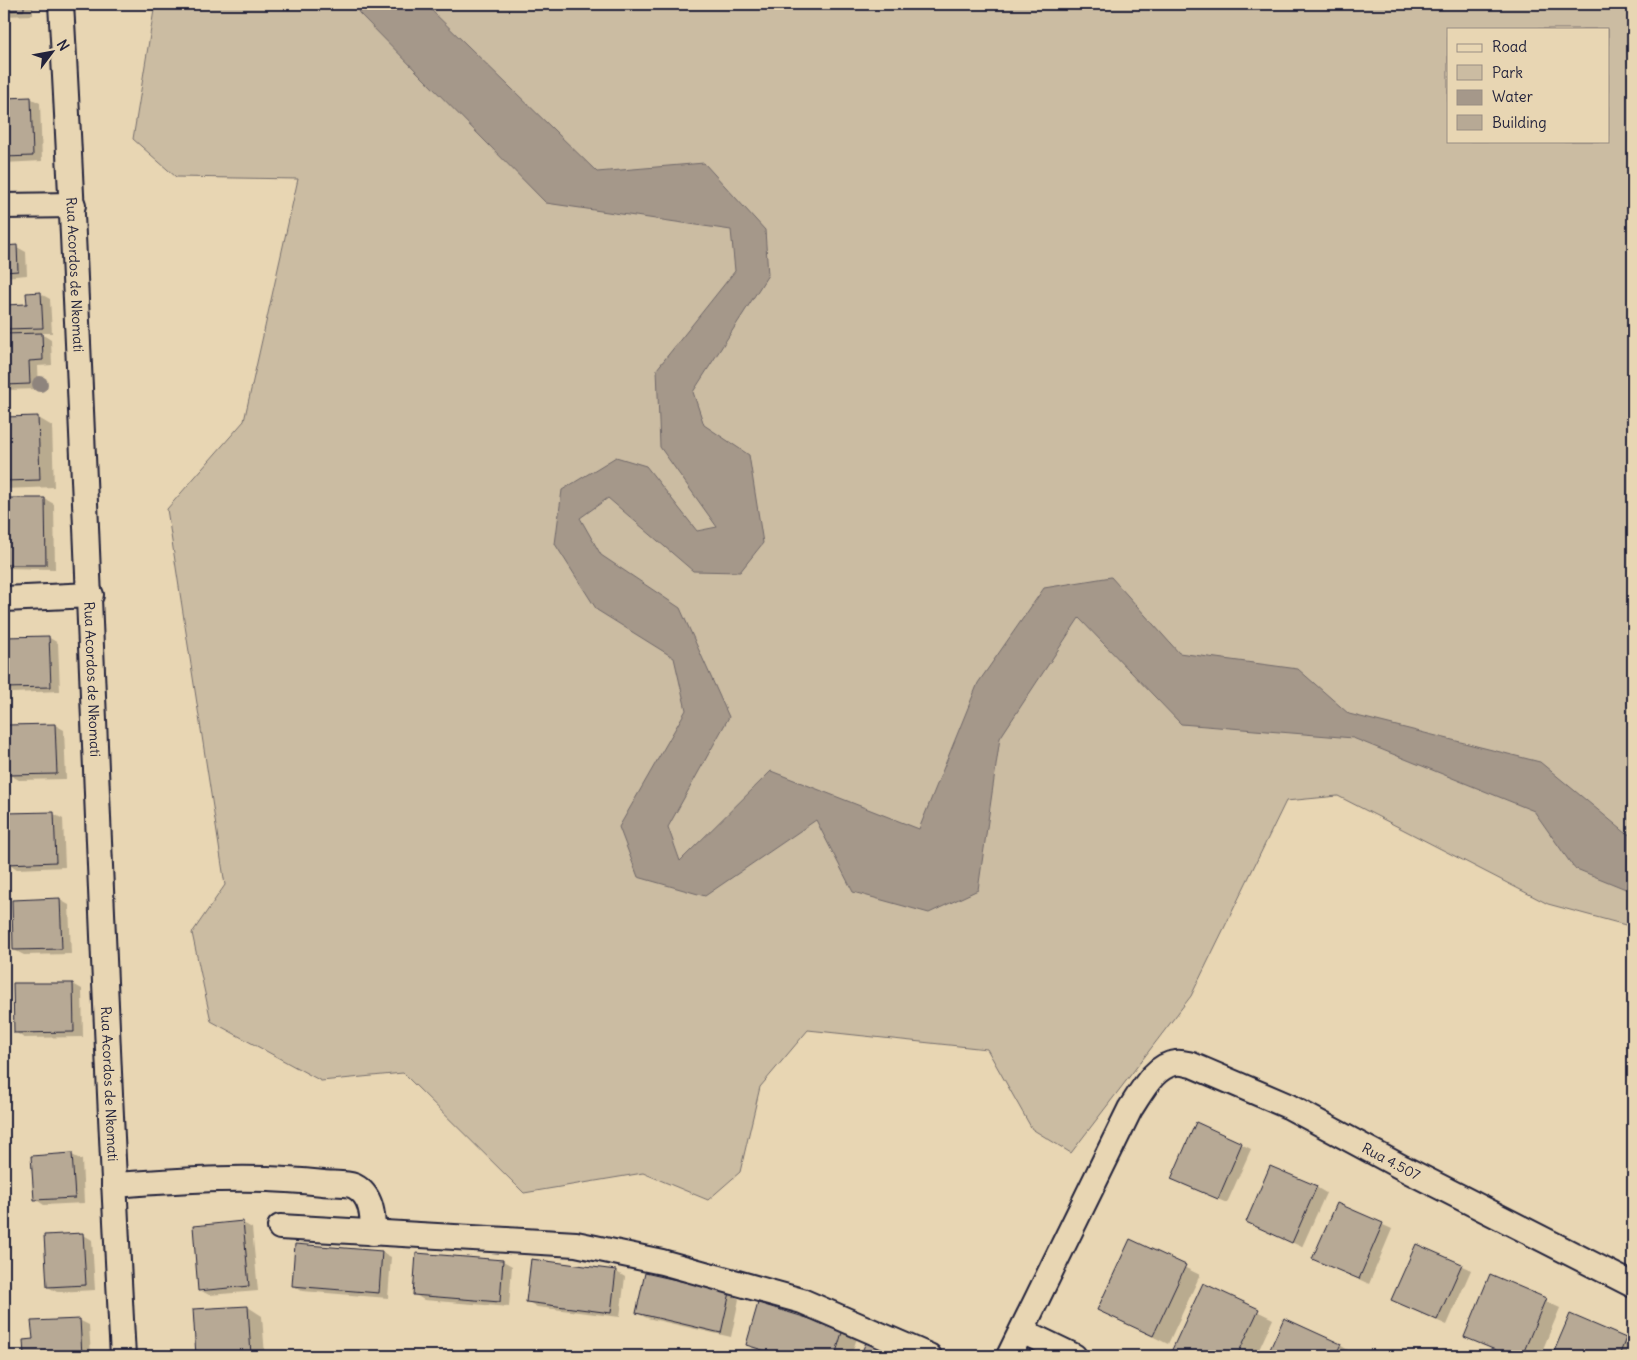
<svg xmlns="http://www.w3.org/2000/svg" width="1637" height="1360" font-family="Delius,sans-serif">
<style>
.green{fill:#cbbca2;stroke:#766f6e;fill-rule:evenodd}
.water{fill:#a5988a;stroke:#71696a}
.shadow{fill:#0003}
.building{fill:#b7a995;stroke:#22223b}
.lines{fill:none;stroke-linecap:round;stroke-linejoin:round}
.street-casing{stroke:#22223b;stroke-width:28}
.street{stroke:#e8d6b3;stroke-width:24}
.tree{fill:#8e847d}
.labels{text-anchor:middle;stroke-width:4.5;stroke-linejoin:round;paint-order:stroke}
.street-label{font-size:14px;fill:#22223b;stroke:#e8d6b3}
</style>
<rect width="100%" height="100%" fill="#e8d6b3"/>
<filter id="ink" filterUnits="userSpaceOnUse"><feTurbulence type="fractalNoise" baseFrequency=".02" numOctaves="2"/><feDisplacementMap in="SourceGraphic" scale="10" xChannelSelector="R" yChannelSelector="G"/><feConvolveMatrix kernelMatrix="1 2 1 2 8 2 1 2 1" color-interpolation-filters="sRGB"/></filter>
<g filter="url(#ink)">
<!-- green -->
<path class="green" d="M 155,4 L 1633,4 L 1633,927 L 1548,904 L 1338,796 L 1286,801 L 1191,996 L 1071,1153 L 1032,1129 L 987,1049 L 808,1030 L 760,1087 L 740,1172 L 708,1200 L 643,1173 L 524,1193 L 403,1073 L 321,1081 L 211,1021 L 192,933 L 225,885 L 167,509 L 244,421 L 298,179 L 176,177 L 133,139 ZM 1448,29 L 1608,29 L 1608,141 L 1448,141 Z"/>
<!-- water -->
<polygon class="water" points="356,4 425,4 597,172 704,163 765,230 768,275 693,392 704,425 749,455 763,543 740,572 693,571 608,498 580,518 601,555 680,608 729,717 668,827 680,861 771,771 919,829 978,683 1044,588 1111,577 1179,653 1298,669 1349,714 1540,762 1627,834 1633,834 1633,892 1574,868 1534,811 1353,738 1181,724 1079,618 1000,738 978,890 929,913 853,892 816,820 705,896 638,877 619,827 686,710 674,658 597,610 555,544 562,490 616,457 646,466 697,531 717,527 660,447 657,369 735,271 731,230 546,203 359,13"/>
<!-- shadow -->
<g class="shadow">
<polygon points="4,4 33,4 33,15 4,16"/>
<polygon points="30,98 40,103 42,161 4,163 4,99"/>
<polygon points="17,247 26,252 27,275 4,277 4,248"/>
<polygon points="41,294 50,299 52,333 40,333 51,340 52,365 38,366 39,389 4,390 4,336 6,336 4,335 4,306 28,305"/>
<polygon points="37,417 52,426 54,487 4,489 4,418"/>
<polygon points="4,499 45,499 54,504 55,569 4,568"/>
<polygon points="48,637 58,643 60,691 12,693 4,688 4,639"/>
<polygon points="55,725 64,730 66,779 19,780 10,775"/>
<polygon points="54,814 63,819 65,867 17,869 8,863"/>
<polygon points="60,900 69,905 71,954 24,955 14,950"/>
<polygon points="73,984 82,989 83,1037 24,1038 15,1032"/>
<polygon points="1241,1144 1251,1149 1227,1203 1182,1184"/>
<polygon points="72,1155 82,1160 84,1203 44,1205 35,1199"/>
<polygon points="1316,1187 1326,1193 1302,1247 1247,1222"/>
<polygon points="1337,1204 1392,1229 1369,1284 1314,1258"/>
<polygon points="243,1223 252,1228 258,1291 209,1295 200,1290"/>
<polygon points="82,1234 92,1240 95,1290 57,1292 48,1287"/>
<polygon points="1131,1241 1200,1275 1168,1344 1113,1317"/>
<polygon points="1416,1245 1471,1270 1447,1325 1402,1305"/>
<polygon points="382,1252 391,1257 388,1298 302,1291 293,1286"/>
<polygon points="503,1261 512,1266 509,1307 424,1300 414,1294"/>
<polygon points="615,1271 625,1277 620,1317 537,1307 527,1301"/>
<polygon points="1491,1276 1560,1308 1540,1356 1508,1356 1466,1336"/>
<polygon points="1204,1285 1273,1319 1256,1356 1177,1356 1172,1353"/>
<polygon points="730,1294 739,1299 731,1337 647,1318 637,1313"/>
<polygon points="248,1307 262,1316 265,1356 197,1356 194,1310"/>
<polygon points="1571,1315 1633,1343 1633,1356 1553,1356"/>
<polygon points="79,1320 89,1325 91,1356 25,1356 24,1341 34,1340"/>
<polygon points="1285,1320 1340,1345 1354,1354 1353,1356 1268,1356"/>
<polygon points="842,1330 857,1338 851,1356 772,1356 747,1345"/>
</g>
<!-- building -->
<g class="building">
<polygon points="4,4 24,4 24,10 4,11"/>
<polygon points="31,97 33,156 4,157 4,98"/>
<polygon points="17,245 18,271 4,272 4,246"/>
<polygon points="41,292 43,328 4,329 4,305 27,304 26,293"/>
<polygon points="42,333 43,360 29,361 30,384 4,385 4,334"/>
<polygon points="38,416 40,480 4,481 4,417"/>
<polygon points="4,498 45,498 46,565 4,565"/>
<polygon points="49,636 51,687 4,688 4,637"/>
<polygon points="55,724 57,774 9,775 7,725"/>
<polygon points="54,812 56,862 7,864 5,813"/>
<polygon points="60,898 62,949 13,950 12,900"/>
<polygon points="13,983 73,983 74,1032 14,1033"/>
<polygon points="1196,1122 1242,1143 1218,1199 1171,1179"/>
<polygon points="72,1153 75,1198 34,1200 31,1156"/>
<polygon points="1270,1166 1317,1186 1292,1243 1246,1222"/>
<polygon points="1337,1203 1383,1223 1359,1279 1312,1259"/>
<polygon points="243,1221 249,1286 198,1291 193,1226"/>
<polygon points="83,1233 86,1285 47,1287 44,1235"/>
<polygon points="1130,1239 1186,1265 1153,1336 1097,1310"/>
<polygon points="295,1244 382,1251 379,1293 292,1286"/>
<polygon points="1416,1244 1462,1264 1437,1320 1391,1300"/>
<polygon points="416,1253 503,1260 500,1302 413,1295"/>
<polygon points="531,1259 616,1270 611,1313 526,1302"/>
<polygon points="645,1273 730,1292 721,1333 636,1313"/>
<polygon points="1490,1274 1546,1298 1522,1356 1510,1356 1464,1337"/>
<polygon points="1203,1283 1259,1309 1237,1356 1175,1356 1170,1354"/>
<polygon points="758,1303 843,1329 835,1356 782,1356 746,1345"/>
<polygon points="248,1306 251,1356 196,1356 193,1309"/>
<polygon points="1570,1314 1626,1338 1619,1356 1552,1356"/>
<polygon points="1284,1318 1341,1344 1335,1356 1267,1356"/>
<polygon points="80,1319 82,1356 24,1356 23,1340 33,1339 31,1321"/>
<polygon points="868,1338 910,1356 860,1356"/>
</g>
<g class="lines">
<!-- street casing -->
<g class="street-casing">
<g id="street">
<path id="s1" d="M 61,4 C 87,454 98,906 123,1356"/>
<polyline points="4,206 73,205"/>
<polyline points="4,599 91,595"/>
<path d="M 114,1185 C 183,1180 254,1175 323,1183 C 332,1184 346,1183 354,1186 C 372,1195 373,1216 373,1233"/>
<polyline points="280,1227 576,1244 662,1262 802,1301 929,1356"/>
<polyline points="1022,1331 1074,1356"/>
<path id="s2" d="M 1009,1356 L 1130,1109 C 1141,1093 1154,1065 1176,1063 C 1181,1062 1187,1064 1192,1065 L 1288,1106 L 1403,1168 L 1633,1285"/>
</g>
</g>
<!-- street -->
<use href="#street" class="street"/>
</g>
<!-- trees -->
<circle class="tree" cx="40" cy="384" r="8"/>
</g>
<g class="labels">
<!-- street labels -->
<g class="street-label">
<text dy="5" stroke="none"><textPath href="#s1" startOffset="271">Rua Acordos de Nkomati</textPath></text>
<text dy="5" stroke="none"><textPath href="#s1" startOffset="676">Rua Acordos de Nkomati</textPath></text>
<text dy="5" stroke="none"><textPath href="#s1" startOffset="1081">Rua Acordos de Nkomati</textPath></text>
<text dy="5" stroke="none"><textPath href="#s2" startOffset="580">Rua 4.507</textPath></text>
</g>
</g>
<!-- margin -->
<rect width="1637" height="1360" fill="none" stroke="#e8d6b3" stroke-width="20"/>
<rect x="10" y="10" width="1617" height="1340" fill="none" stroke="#22223b" stroke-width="2" filter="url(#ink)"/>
<!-- legend -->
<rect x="1447" y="28" width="162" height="115" fill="#e8d6b3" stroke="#998e83"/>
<rect x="1457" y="44" width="25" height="8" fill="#e8d6b3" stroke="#998e83"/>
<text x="1492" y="52" font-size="15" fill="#22223b">Road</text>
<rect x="1457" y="65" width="25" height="15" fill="#cbbca2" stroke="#998e83"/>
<text x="1492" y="78" font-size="15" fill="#22223b">Park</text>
<rect x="1457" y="90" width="25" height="15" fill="#a5988a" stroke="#998e83"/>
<text x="1492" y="102" font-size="15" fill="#22223b">Water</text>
<rect x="1457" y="115" width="25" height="15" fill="#b7a995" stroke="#998e83"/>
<text x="1492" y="128" font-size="15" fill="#22223b">Building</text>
<!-- north arrow -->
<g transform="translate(52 52) rotate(58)" stroke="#e8d6b3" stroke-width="4" paint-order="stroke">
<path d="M0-4L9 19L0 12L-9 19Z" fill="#22223b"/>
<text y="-8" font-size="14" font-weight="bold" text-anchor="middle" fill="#22223b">N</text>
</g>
</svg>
